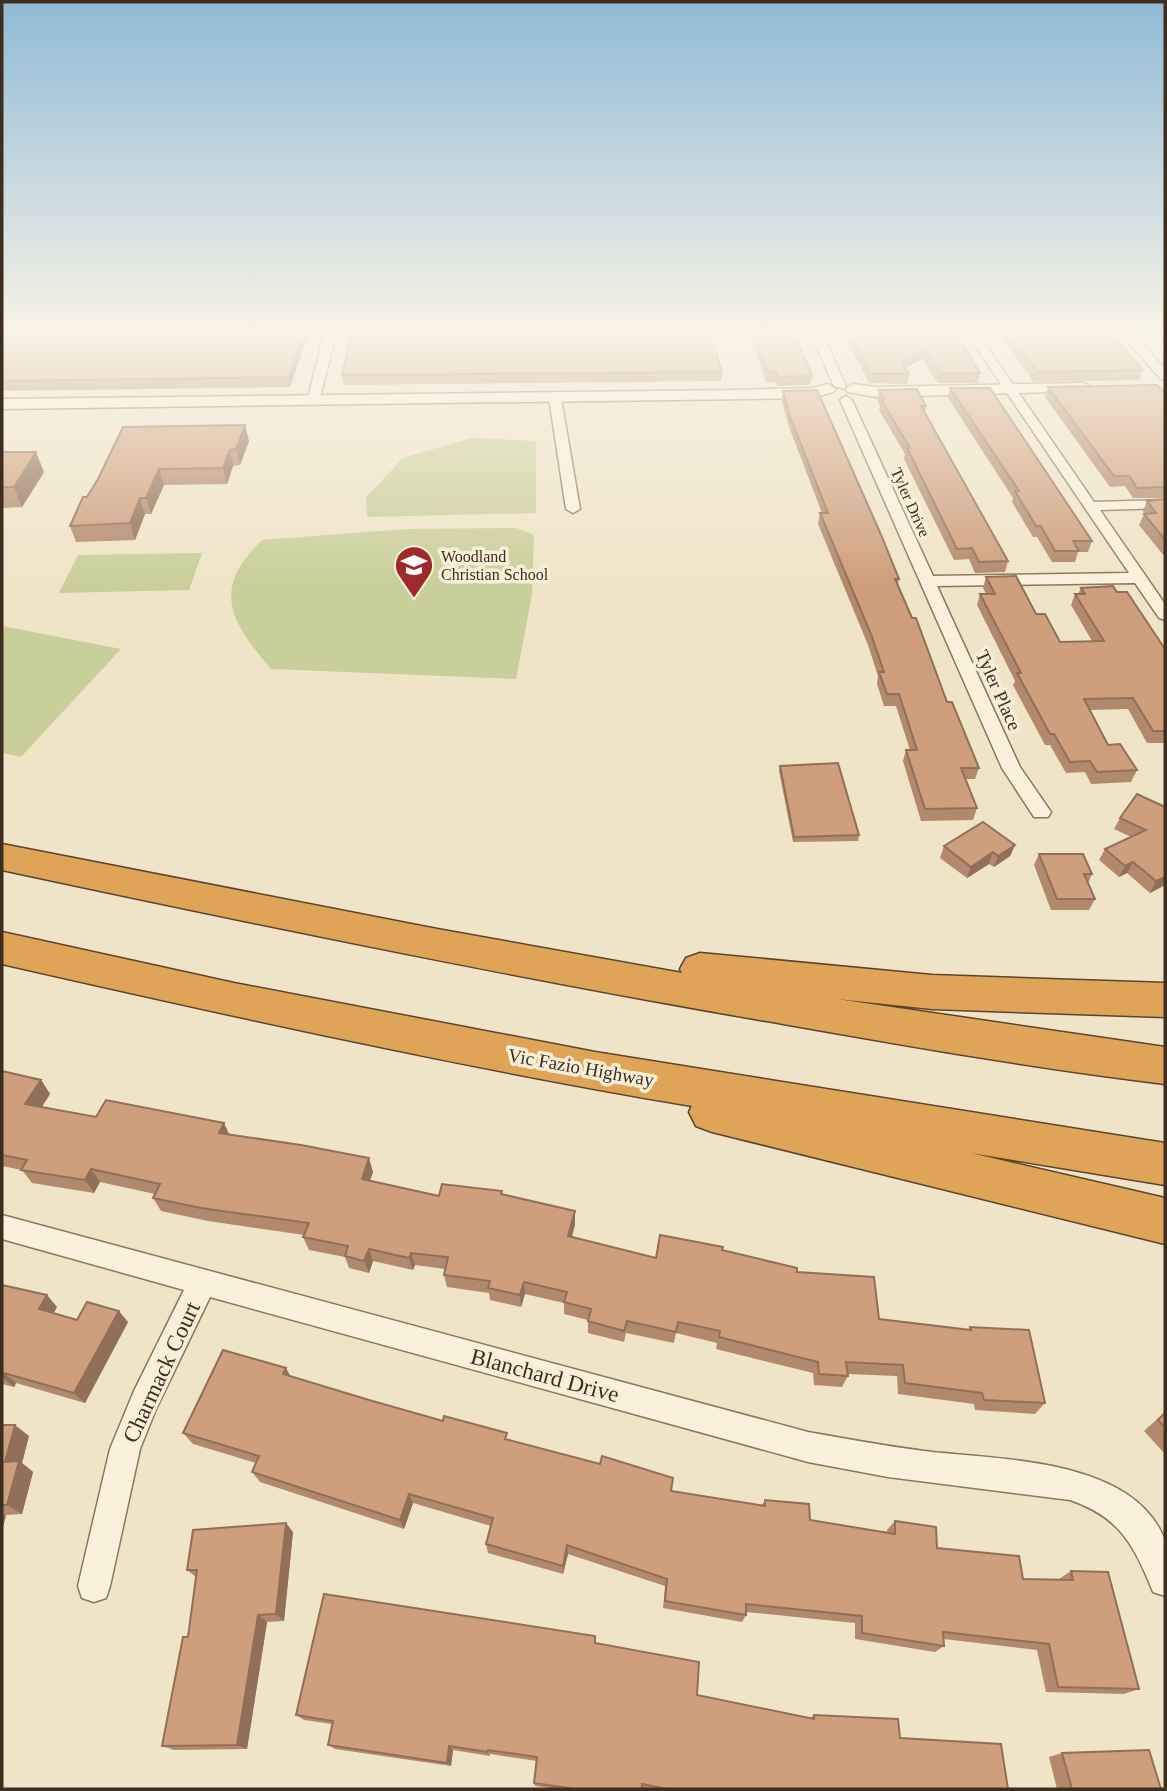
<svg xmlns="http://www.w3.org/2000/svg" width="1167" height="1791" font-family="Georgia,serif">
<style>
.green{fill:#c9cf9b}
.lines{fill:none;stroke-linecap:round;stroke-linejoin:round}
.minor-casing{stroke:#8d765c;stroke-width:3}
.tertiary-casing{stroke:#8d765c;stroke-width:3}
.motorway-casing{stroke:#5b4430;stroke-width:3}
.minor{fill:#faf1dc;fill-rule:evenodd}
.tertiary{fill:#faf1dc;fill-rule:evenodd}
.motorway{fill:#e0a458;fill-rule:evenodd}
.wall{fill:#b2896c}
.shaded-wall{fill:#916f58}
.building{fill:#cf9f7d;stroke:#916f58;stroke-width:2}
.labels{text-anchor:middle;stroke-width:7;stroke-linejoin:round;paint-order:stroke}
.far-street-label{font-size:16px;fill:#3d2e20;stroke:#f7eed8}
.far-poi-label{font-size:16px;fill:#3d2e20;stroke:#f7eed8;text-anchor:start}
.street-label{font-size:19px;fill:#3d2e20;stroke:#f7eed8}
.near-street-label{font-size:23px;fill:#3d2e20;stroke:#f7eed8}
</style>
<rect width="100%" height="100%" fill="#f0e4c8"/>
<!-- green -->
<g class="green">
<polygon points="471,438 536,441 536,513 367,517 366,497 403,458"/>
<path d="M 516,528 L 534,535 L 532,595 L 516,679 L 271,669 C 231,622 210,590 262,540 L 407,529 Z"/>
<polygon points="202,553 189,590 59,593 78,555"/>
<polygon points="2,626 121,649 21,757 2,753"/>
</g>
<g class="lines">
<!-- minor casing -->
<g class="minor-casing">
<g id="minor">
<polygon points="325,331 337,331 319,401 313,405 307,401"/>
<polygon points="809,331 821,331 846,386 844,389 834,386"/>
<polygon points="965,331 976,331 1094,502 1165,500 1165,508 1100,510 1165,604 1165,620 1159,618 1135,583 937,586 1020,767 1051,812 1048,817 1034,817 1002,768 840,400 846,396 852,400 933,576 1129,573"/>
<polygon points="1118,331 1130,331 1165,369 1165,380 1161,379"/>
<polygon points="555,394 561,398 580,509 573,513 566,509 549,398"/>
<path d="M 2,1215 L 808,1432 C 847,1439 885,1446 924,1451 C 997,1460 1131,1457 1164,1538 C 1167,1553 1165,1579 1165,1596 L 1153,1592 C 1134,1545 1120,1517 1070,1500 L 888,1477 L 808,1462 L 210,1297 L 156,1409 L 140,1449 L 110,1586 L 106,1598 L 94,1602 L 82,1598 L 78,1586 L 110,1449 L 134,1391 L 184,1290 L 2,1239 Z"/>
</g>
</g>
<!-- tertiary casing -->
<g class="tertiary-casing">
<g id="tertiary">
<polygon points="1083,383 1088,385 1091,388 1088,391 876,397 848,392 845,389 853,384 876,387"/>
<polygon points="828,384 836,389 833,392 812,398 2,409 2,399 738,390 812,388"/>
</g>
</g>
<!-- motorway casing -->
<g class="motorway-casing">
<g id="motorway">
<path d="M 2,844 L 437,929 L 682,973 L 680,969 L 686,958 L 700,953 L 932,975 L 1165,983 L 1165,1017 L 932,1009 L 837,999 L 1165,1047 L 1165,1084 C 1040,1069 914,1047 789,1025 C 526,980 263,926 2,870 Z"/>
<path d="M 2,932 L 234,983 L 595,1052 L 1165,1143 L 1165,1185 L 971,1153 L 1165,1198 L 1165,1244 L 712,1132 L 696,1126 L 689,1112 L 692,1106 C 460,1067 231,1016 2,964 Z"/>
</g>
</g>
<!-- minor -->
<use href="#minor" class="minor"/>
<!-- tertiary -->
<use href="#tertiary" class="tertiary"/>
<!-- motorway -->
<use href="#motorway" class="motorway"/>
</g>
<!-- wall -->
<g class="wall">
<polygon points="2,331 309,331 290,387 2,391"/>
<polygon points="749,331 793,331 812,376 810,385 777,386 776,382 766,382"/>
<polygon points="842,331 957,331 959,334 958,338 980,373 978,383 938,383 922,359 906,368 909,374 907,384 869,383"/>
<polygon points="997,331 1109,331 1143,370 1139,380 1034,382"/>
<polygon points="1152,331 1165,331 1165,344"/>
<polygon points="722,372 721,381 344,385 342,375"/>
<polygon points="1048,387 1165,393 1165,498 1133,498 1125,486 1110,487 1045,397"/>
<polygon points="950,388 1092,541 1088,552 1078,552 1075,562 1052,562 1037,537 1033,537 1012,502 1013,498 948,398"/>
<polygon points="879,390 926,406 925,413 1008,561 1005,572 975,573 969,559 954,560 904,459 905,454 879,410 880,406 877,400"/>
<polygon points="783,391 899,579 898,584 947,702 979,768 975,779 966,779 977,808 973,820 921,821 903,761 906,750 910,750 896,706 884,706 877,684 878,676 868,645 818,524 820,513 822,513 789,427 782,401"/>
<polygon points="249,441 240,465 233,466 227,484 164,485 151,514 145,514 135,540 76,542 70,526 98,479"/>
<polygon points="2,452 44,472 22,507 2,508"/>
<polygon points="1165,499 1165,557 1139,525 1144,514 1143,511 1147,501"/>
<polygon points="986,577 1036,614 1060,642 1092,641 1071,605 1075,594 1078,594 1081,588 1165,649 1165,744 1164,743 1147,743 1128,709 1090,710 1108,745 1137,770 1131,782 1091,784 1085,772 1066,773 1050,745 1045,745 1013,685 1015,681 977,605 980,594 986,594 983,588"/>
<polygon points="780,766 859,835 858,841 793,842 779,771"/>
<polygon points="1165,807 1165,885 1150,893 1127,873 1119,877 1099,860 1105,849 1131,837 1114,829 1120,818"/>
<polygon points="1015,845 1010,856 994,867 989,864 967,878 940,858 944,846"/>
<polygon points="1039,854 1092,874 1088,883 1095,899 1089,910 1051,910 1034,865"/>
<polygon points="2,1071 41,1080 50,1094 42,1107 96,1117 229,1134 373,1172 370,1180 439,1196 502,1194 575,1211 575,1224 572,1237 656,1258 722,1250 797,1272 879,1319 968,1330 970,1327 1045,1403 1035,1414 975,1410 974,1404 898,1394 897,1376 847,1374 848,1376 842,1387 814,1385 813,1373 716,1349 717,1343 676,1333 674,1343 626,1333 624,1342 588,1333 588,1320 564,1314 564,1303 525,1294 521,1307 490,1300 489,1293 447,1287 444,1275 445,1269 415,1265 413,1270 373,1261 369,1273 349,1268 345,1257 309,1250 303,1237 304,1235 208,1221 161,1211 153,1198 155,1194 100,1182 94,1193 32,1183 22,1170 2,1166"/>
<polygon points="2,1285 57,1307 53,1313 77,1320 128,1322 85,1403 16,1383 14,1387 2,1384"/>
<polygon points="291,1376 369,1400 508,1440 671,1491 762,1505 765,1500 810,1520 887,1533 887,1530 895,1521 937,1548 1023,1579 1059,1579 1071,1571 1139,1689 1124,1694 1046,1692 1037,1650 944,1639 944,1646 935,1652 855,1639 855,1623 746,1612 746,1615 742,1622 663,1608 665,1586 568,1554 563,1574 488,1553 486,1544 491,1526 413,1503 404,1529 260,1482 252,1472 256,1463 193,1444 183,1433"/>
<polygon points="1165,1412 1165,1454 1144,1431"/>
<polygon points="2,1425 29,1436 22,1463 33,1472 22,1514 6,1515 2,1531"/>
<polygon points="293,1532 284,1621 267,1622 247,1749 174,1750 162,1746 188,1637 196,1577 187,1570"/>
<polygon points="595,1643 697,1695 810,1718 814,1715 900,1738 1008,1789 650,1789 642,1788 642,1789 557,1789 535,1786 534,1783 537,1761 490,1754 490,1756 453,1750 451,1766 335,1749 328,1745 332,1724 304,1720 296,1715"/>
<polygon points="1062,1753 1161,1789 1057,1789 1049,1757"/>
</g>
<!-- shaded-wall -->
<g class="shaded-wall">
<polygon points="304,331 309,331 290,387 289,377"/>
<polygon points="924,349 922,359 900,371 902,362"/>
<polygon points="245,425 249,441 240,465 236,449"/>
<polygon points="230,450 233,466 227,484 223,468"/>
<polygon points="36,452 44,472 22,507 14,487"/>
<polygon points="159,469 164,485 151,514 146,498"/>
<polygon points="140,498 145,514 135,540 130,523"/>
<polygon points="1015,845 1010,856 994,867 998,856"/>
<polygon points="993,852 989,864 967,878 971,867"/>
<polygon points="1133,862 1127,873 1119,877 1125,866"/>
<polygon points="1165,877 1165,885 1150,893 1156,881"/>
<polygon points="41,1080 50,1094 35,1117 25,1104"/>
<polygon points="224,1123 230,1136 219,1133"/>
<polygon points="369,1158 373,1172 366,1192 362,1179"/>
<polygon points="91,1169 100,1182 94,1193 85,1180"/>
<polygon points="575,1211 575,1224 569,1248 568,1236"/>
<polygon points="369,1249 373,1261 369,1273 364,1261"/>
<polygon points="411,1253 415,1265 413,1270 409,1258"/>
<polygon points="524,1282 525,1294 521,1307 520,1295"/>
<polygon points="47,1295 57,1307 50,1320 39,1309"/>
<polygon points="119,1311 128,1322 85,1403 74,1393"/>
<polygon points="286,1368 292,1379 283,1374"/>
<polygon points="4,1373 16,1383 14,1387 2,1377"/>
<polygon points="15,1425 29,1436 22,1463 33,1472 22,1514 7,1505 5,1462"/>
<polygon points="409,1494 413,1503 404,1529 400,1520"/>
<polygon points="2,1513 6,1515 2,1531"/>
<polygon points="286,1523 293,1532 284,1621 276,1614"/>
<polygon points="567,1545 568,1554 563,1574 563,1566"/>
<polygon points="258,1615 267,1622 247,1749 237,1745"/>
<polygon points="449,1746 453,1750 451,1766 447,1763"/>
</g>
<!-- building -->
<g class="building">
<polygon points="2,331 304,331 289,377 2,381"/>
<polygon points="352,331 709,331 722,372 342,375"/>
<polygon points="753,331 793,331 812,376 778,377 777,372 768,373"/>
<polygon points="849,331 957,331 959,334 956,334 980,373 940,373 924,349 902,362 909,374 871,374"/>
<polygon points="1006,331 1109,331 1143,370 1037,372"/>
<polygon points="1157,385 1165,393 1165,487 1137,488 1129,476 1114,476 1048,387"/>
<polygon points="950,388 990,388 1092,541 1073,541 1079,551 1055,551 1041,526 1036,526 1015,491 1019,491"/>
<polygon points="917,389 926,406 921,406 1008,561 979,562 972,548 957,549 907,448 910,448 881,400 884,400 879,390"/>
<polygon points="817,390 882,537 899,579 895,579 912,618 916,618 947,702 952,702 979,768 961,768 977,808 925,809 906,750 917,750 899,694 887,694 879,672 884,672 871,634 820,513 828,513 790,417 783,391"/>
<polygon points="245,425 236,449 230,450 223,468 159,469 146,498 140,498 130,523 70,526 83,497 87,497 98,479 123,427"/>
<polygon points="2,452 36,452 14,487 2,487"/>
<polygon points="1165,499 1165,540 1144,514 1156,513 1147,501"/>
<polygon points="1016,576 1036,614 1045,614 1060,642 1104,641 1075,594 1085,594 1081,588 1113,586 1117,592 1127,592 1165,649 1165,731 1153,731 1133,698 1084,699 1108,745 1120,744 1137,770 1097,772 1090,761 1070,762 1054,734 1050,734 1017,673 1021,673 980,594 995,594 986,577"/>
<polygon points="838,763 859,835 794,837 780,766"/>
<polygon points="1137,794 1165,807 1165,877 1156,881 1133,862 1125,866 1105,849 1146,830 1120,818"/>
<polygon points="983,822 1015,845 998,856 993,852 971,867 944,846"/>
<polygon points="1039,854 1083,854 1092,874 1084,874 1095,899 1057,899"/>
<polygon points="2,1071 41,1080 25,1104 96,1117 106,1100 224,1123 219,1133 301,1145 369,1158 362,1179 439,1196 442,1184 502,1191 501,1194 575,1211 568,1236 656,1258 660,1235 723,1247 722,1250 797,1268 797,1272 874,1277 879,1319 971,1330 970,1327 1029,1330 1045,1403 984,1400 982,1393 905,1383 903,1365 846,1362 848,1376 819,1374 818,1362 719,1337 720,1331 678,1322 676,1332 627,1321 624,1331 588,1321 591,1309 564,1302 567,1292 524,1282 520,1295 488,1288 490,1281 444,1275 448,1257 411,1253 409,1258 369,1249 364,1261 345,1256 348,1246 303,1237 309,1223 201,1208 153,1198 160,1184 91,1169 85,1180 21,1170 27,1160 2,1155"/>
<polygon points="2,1285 47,1295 39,1309 77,1320 87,1302 119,1311 74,1393 4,1373 2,1377"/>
<polygon points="223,1350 286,1368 283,1374 369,1400 443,1421 444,1416 507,1433 505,1439 600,1464 602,1456 673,1478 671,1491 765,1506 765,1500 809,1504 810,1520 895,1534 895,1521 936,1527 937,1548 1019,1556 1023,1579 1073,1580 1071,1571 1108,1572 1139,1689 1058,1687 1049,1644 943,1632 944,1646 862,1633 862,1616 746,1604 746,1615 665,1601 667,1579 567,1545 563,1566 486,1544 493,1518 409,1494 400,1520 252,1472 259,1456 183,1433"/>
<polygon points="1165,1413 1165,1427 1158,1420"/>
<polygon points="2,1425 15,1425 5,1462 19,1461 7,1505 2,1505"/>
<polygon points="286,1523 276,1614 258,1615 237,1745 162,1746 183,1637 188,1637 197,1570 187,1570 193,1530"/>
<polygon points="324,1594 595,1636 595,1643 699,1662 697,1695 814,1719 814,1715 898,1719 900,1738 1001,1744 1008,1789 667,1789 642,1784 642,1789 575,1789 534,1783 537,1757 488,1750 487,1752 449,1746 447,1763 328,1745 333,1721 296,1715"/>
<polygon points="1149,1750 1161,1789 1072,1789 1062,1753"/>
</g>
<!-- sky -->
<linearGradient id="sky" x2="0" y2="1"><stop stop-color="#8fbad6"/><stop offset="0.57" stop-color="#f8f3e6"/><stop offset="1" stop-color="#f8f3e6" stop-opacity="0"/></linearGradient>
<rect width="1167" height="582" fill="url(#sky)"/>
<!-- icons -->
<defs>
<g id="school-pin" transform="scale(2.0125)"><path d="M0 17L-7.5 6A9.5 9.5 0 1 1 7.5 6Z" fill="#9e2a2b" stroke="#f7eed8"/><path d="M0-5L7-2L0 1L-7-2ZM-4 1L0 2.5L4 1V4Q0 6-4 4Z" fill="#fff"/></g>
</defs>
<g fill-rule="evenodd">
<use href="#school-pin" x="414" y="565"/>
</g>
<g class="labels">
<!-- far-street labels -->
<g class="far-street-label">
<text transform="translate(911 502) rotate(66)" y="6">Tyler Drive</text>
</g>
<!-- far-poi labels -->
<g class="far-poi-label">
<text x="441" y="562">Woodland<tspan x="441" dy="18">Christian School</tspan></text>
</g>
<!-- street labels -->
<g class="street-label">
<text transform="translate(999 690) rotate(66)" y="7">Tyler Place</text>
<text transform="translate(581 1067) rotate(10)" y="7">Vic Fazio Highway</text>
</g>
<!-- near-street labels -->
<g class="near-street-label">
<text transform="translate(161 1372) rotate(-65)" y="8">Charmack Court</text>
<text transform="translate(545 1375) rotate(15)" y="8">Blanchard Drive</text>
</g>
</g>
<!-- border -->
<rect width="1167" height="1791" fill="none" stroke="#3d2e20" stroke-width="7"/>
</svg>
